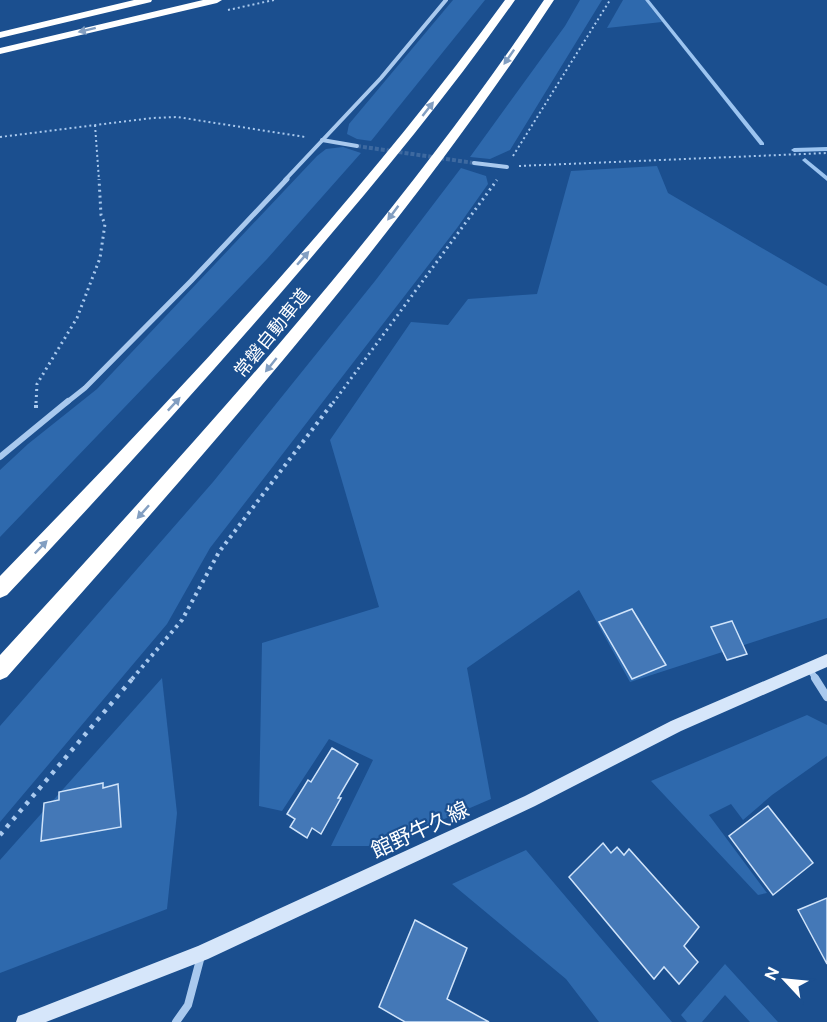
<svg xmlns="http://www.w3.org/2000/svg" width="827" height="1022" font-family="'Public Sans','Noto Sans JP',sans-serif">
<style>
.green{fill:#2e69ad}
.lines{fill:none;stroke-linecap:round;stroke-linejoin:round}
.stream{fill:#9cc4f0;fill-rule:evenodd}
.building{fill:#4478b7;stroke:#cfe3fa;stroke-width:1.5}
.street-tunnel{stroke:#3d69a0;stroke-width:4;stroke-dasharray:4 2;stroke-linecap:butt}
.path-far3{stroke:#a9c9ee;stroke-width:2;stroke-dasharray:2 3;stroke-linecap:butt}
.path-far2{stroke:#a9c9ee;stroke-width:3;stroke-dasharray:2 4;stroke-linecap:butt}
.path-far1{stroke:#a9c9ee;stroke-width:4;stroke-dasharray:3 4.5;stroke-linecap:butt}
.path{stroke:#a9c9ee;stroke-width:4.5;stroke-dasharray:4 6;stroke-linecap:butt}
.street-far3{stroke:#a9c9ee;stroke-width:4}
.street-far2{stroke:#a9c9ee;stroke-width:5}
.street-far1{stroke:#a9c9ee;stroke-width:6}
.street{stroke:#a9c9ee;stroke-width:8}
.secondary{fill:#d6e6fa;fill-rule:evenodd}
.highway{fill:#fff;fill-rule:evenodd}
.oneway{fill:#829ec1}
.labels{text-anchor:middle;stroke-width:4.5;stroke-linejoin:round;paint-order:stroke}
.street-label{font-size:18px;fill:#fff;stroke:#1b4f8f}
.near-street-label{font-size:21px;fill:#fff;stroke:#1b4f8f}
</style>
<rect width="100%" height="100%" fill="#1b4f8f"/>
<!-- green -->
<g class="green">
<polygon points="453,0 485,0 371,141 357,139 347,134 349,124"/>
<polygon points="580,0 602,0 510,150 490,159 470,157 565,26"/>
<polygon points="623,0 645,0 662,22 607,28"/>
<polygon points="343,147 361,153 267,259 0,537 0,470 28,444 97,389 317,156 326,149"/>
<polygon points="657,166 668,193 827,286 827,618 630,682 579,590 467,668 491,799 381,846 331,846 373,760 329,739 282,811 259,806 262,643 379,607 330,440 411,322 448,325 468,299 537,294 571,171"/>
<polygon points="461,168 486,176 488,184 457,228 210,548 167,624 0,822 0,726 213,482 375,281"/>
<polygon points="162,678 177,813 167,909 0,973 0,860"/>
<polygon points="807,715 827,725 827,756 772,795 743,820 731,804 709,815 767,893 758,895 651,781"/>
<polygon points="526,850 672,1022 599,1022 566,979 452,884"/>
<polygon points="725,964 778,1022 750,1022 725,995 702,1022 687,1022 681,1015"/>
</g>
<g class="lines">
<!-- stream -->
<g class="stream">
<polygon points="645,0 649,0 764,143 764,145 760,145"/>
<polygon points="827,147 827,151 794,152 791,150 794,148"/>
<polygon points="805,158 827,176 827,181 803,161 802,160"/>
</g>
</g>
<!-- building -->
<g class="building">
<polygon points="632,609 666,665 632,679 599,622"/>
<polygon points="732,621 747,654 727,660 711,627"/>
<polygon points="332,748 358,764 338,798 341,798 321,834 312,828 307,838 290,827 295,819 287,814 308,780 311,782"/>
<polygon points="103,783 103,788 118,784 121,827 41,841 44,803 59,800 59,792"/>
<polygon points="768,806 813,863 773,895 729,836"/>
<polygon points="603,843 611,853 617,847 624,855 629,849 699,927 684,946 698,962 679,984 664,967 654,979 569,877"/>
<polygon points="827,898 827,964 798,910"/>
<polygon points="415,920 467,948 447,999 489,1022 405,1022 379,1007"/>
</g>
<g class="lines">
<!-- street-tunnel -->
<polyline class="street-tunnel" points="357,146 474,163"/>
<!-- path-far3 -->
<g class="path-far3">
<polyline points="228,10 274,0"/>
<polyline points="95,125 99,180"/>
<polyline points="0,137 152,118 177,117 305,137"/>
<polyline points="513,156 610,0"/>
<polyline points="519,166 827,153"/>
</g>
<!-- path-far2 -->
<g class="path-far2">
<polyline points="36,403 37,384 77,318 100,258 105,224 101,215 99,179"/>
<polyline points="333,403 497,180"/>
</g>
<!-- path-far1 -->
<g class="path-far1">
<polyline points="36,408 36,401"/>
<polyline points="132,679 182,620 219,552 334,401"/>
</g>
<!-- path -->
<polyline class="path" points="0,835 133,678"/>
<!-- street-far3 -->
<g class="street-far3">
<polyline points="322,140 357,146"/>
<polyline points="474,163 507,167"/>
<polyline points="285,180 381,78 446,0"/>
</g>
<!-- street-far2 -->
<polyline class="street-far2" points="66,403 85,388 191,281 287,179"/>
<!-- street-far1 -->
<g class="street-far1">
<polyline points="0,457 68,401"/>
<polyline points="808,667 816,679"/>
</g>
<!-- street -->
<g class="street">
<polyline points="815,678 827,697"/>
<polyline points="176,1022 188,1005 201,956"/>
</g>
<!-- secondary -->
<polygon class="secondary" points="827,654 827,667 681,731 535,806 208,959 46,1022 16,1022 18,1016 24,1014 198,946 525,796 671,721"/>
<!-- highway -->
<g class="highway">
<polygon points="134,0 152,0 151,2 0,38 0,32"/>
<polygon points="203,0 222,0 217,3 0,54 0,48"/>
<path d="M 505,0 L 515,0 C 450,93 378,180 304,266 C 208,378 108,488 7,595 L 0,598 L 0,576 C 177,394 355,206 505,0 Z"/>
<path d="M 544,0 L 554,0 C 395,243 199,460 7,677 L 0,680 L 0,655 C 191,446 386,236 544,0 Z"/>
</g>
</g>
<!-- one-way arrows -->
<defs><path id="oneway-solid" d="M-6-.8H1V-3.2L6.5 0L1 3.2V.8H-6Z" transform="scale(1.5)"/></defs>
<g class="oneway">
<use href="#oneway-solid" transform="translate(87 30) rotate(166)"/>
<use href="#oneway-solid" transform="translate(509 57) rotate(125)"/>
<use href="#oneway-solid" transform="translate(428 109) rotate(-52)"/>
<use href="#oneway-solid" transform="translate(393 213) rotate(127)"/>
<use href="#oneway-solid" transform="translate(303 258) rotate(-49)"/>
<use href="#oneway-solid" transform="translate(271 365) rotate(129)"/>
<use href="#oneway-solid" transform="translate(174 404) rotate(-47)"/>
<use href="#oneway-solid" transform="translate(143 512) rotate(132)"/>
<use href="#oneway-solid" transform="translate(41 547) rotate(-46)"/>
</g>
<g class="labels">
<!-- street labels -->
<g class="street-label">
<text transform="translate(272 333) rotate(-51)" y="6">常磐自動車道</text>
</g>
<!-- near-street labels -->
<g class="near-street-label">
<text transform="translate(420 830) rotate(-25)" y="7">館野牛久線</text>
</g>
</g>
<!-- north arrow -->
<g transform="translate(785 980) rotate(296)" stroke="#1b4f8f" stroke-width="4.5" paint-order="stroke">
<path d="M0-4.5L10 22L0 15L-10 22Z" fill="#ffffff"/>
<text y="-9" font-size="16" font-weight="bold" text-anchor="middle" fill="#ffffff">N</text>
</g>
</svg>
